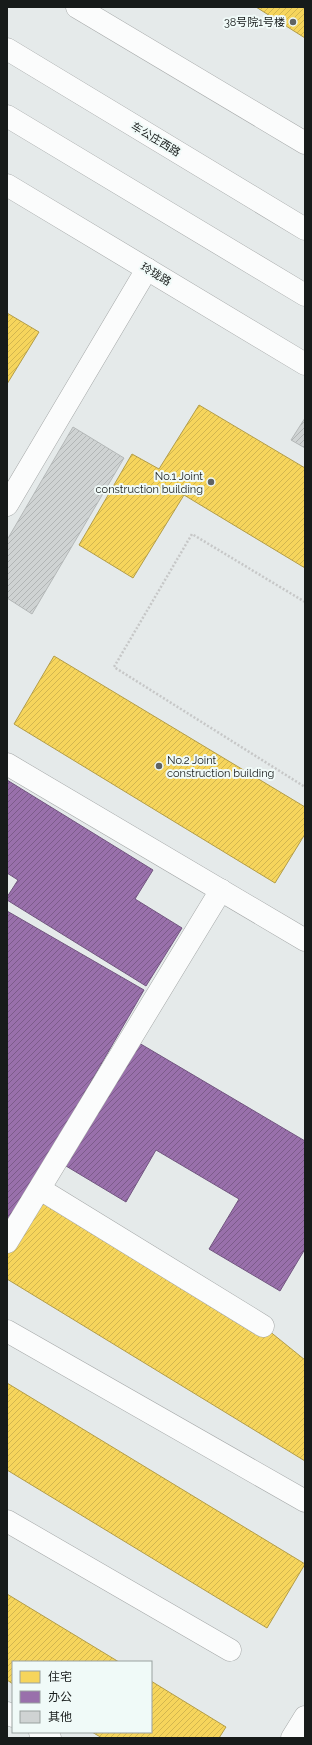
<svg xmlns="http://www.w3.org/2000/svg" width="312" height="1745" font-family="Raleway,'Noto Sans SC',sans-serif">
<style>
.homes{fill:url(#homes-hatch);stroke:#b39d48}
.offices{fill:url(#offices-hatch);stroke:#725680}
.building{fill:url(#building-hatch);stroke:#b4b8b8}
.lines{fill:none;stroke-linecap:round;stroke-linejoin:round}
.minor-casing{stroke:#a5a8a8;stroke-width:23}
.major-casing{stroke:#a5a8a8;stroke-width:23}
.path{stroke:#c6c7c7;stroke-width:2.5;stroke-dasharray:2 2;stroke-linecap:butt}
.minor{stroke:#fbfcfc;stroke-width:22}
.major{stroke:#fbfcfc;stroke-width:22}
.poi-dot{fill:#5f6363;stroke:#f0faf8;stroke-width:1.5}
.labels{text-anchor:middle;stroke-width:4;stroke-linejoin:round;paint-order:stroke}
.poi-label{font-size:11px;fill:#171b1a;stroke:#f0faf8;text-anchor:end}
.street-label{font-size:11px;fill:#171b1a;stroke:#f0faf8}
</style>
<defs>
<pattern id="homes-hatch" width="6" height="6" patternUnits="userSpaceOnUse"><rect width="6" height="6" fill="#f6d55c"/><path d="M-1 1l2-2M0 6l6-6M5 7l2-2" fill="none" stroke="#d2b64f"/></pattern>
<pattern id="offices-hatch" width="6" height="6" patternUnits="userSpaceOnUse"><rect width="6" height="6" fill="#9970ab"/><path d="M-1 1l2-2M0 6l6-6M5 7l2-2" fill="none" stroke="#7c5b8a"/></pattern>
<pattern id="building-hatch" width="6" height="6" patternUnits="userSpaceOnUse"><rect width="6" height="6" fill="#cfd3d3"/><path d="M-1 1l2-2M0 6l6-6M5 7l2-2" fill="none" stroke="#b1b5b5"/></pattern>
</defs>
<rect width="100%" height="100%" fill="#e5eaea"/>
<!-- homes -->
<g class="homes">
<polygon points="256,7 305,7 305,38"/>
<polygon points="7,313 39,332 7,384"/>
<polygon points="199,405 305,468 305,568 184,495 133,578 79,545 132,454 159,469"/>
<polygon points="54,656 305,807 305,834 275,883 14,724"/>
<polygon points="40,1189 263,1326 305,1360 305,1461 7,1279 7,1250"/>
<polygon points="7,1383 305,1564 267,1628 7,1470"/>
<polygon points="7,1594 119,1662 13,1662 13,1684 7,1680"/>
<polygon points="151,1681 226,1727 219,1738 102,1738 92,1732 151,1732"/>
</g>
<!-- offices -->
<g class="offices">
<polygon points="7,780 153,870 135,899 182,928 146,986 7,900 7,897 18,880 7,873"/>
<polygon points="7,911 144,990 7,1227"/>
<polygon points="139,1043 305,1141 305,1249 280,1291 209,1249 239,1199 156,1150 126,1202 66,1166"/>
</g>
<!-- building -->
<g class="building">
<polygon points="305,418 305,448 291,440"/>
<polygon points="73,427 124,458 32,614 7,598 7,540"/>
</g>
<g class="lines">
<!-- minor casing -->
<g class="minor-casing">
<g id="minor">
<polyline points="77,7 305,143"/>
<polyline points="7,185 305,364"/>
<polyline points="7,505 147,269"/>
<polyline points="7,764 305,940"/>
<polyline points="40,1189 263,1326"/>
<polyline points="7,1242 221,890"/>
<polyline points="7,1331 305,1501"/>
<polyline points="7,1521 230,1650"/>
<polyline points="7,1713 13,1716"/>
<polyline points="40,1732 50,1738"/>
<polyline points="292,1738 305,1717"/>
</g>
</g>
<!-- major casing -->
<g class="major-casing">
<g id="major">
<polyline points="7,49 305,229"/>
<polyline points="7,116 305,295"/>
</g>
</g>
<!-- path -->
<polyline class="path" points="305,602 192,534 114,667 305,787"/>
<!-- minor -->
<use href="#minor" class="minor"/>
<!-- major -->
<use href="#major" class="major"/>
</g>
<!-- markers -->
<g class="poi-dot">
<circle cx="293" cy="22" r="4"/>
<circle cx="211" cy="482" r="4"/>
<circle cx="159" cy="766" r="4"/>
</g>
<g class="labels">
<!-- poi labels -->
<g class="poi-label">
<text x="285" y="26">38号院1号楼</text>
<text x="203" y="480">No.1 Joint<tspan x="203" dy="13">construction building</tspan></text>
<text x="167" y="764" text-anchor="start">No.2 Joint<tspan x="167" dy="13">construction building</tspan></text>
</g>
<!-- street labels -->
<g class="street-label">
<text transform="translate(156 139) rotate(31)" y="4">车公庄西路</text>
<text transform="translate(156 274) rotate(31)" y="4">玲珑路</text>
</g>
</g>
<!-- border -->
<rect width="312" height="1745" fill="none" stroke="#171b1a" stroke-width="16"/>
<!-- legend -->
<rect x="12" y="1661" width="140" height="72" fill="#f0faf8" stroke="#99a19f"/>
<rect x="20" y="1671" width="20" height="12" fill="#f6d55c" stroke="#99a19f"/>
<text x="48" y="1681" font-size="12" fill="#171b1a">住宅</text>
<rect x="20" y="1691" width="20" height="12" fill="#9970ab" stroke="#99a19f"/>
<text x="48" y="1701" font-size="12" fill="#171b1a">办公</text>
<rect x="20" y="1711" width="20" height="12" fill="#cfd3d3" stroke="#99a19f"/>
<text x="48" y="1721" font-size="12" fill="#171b1a">其他</text>
</svg>
